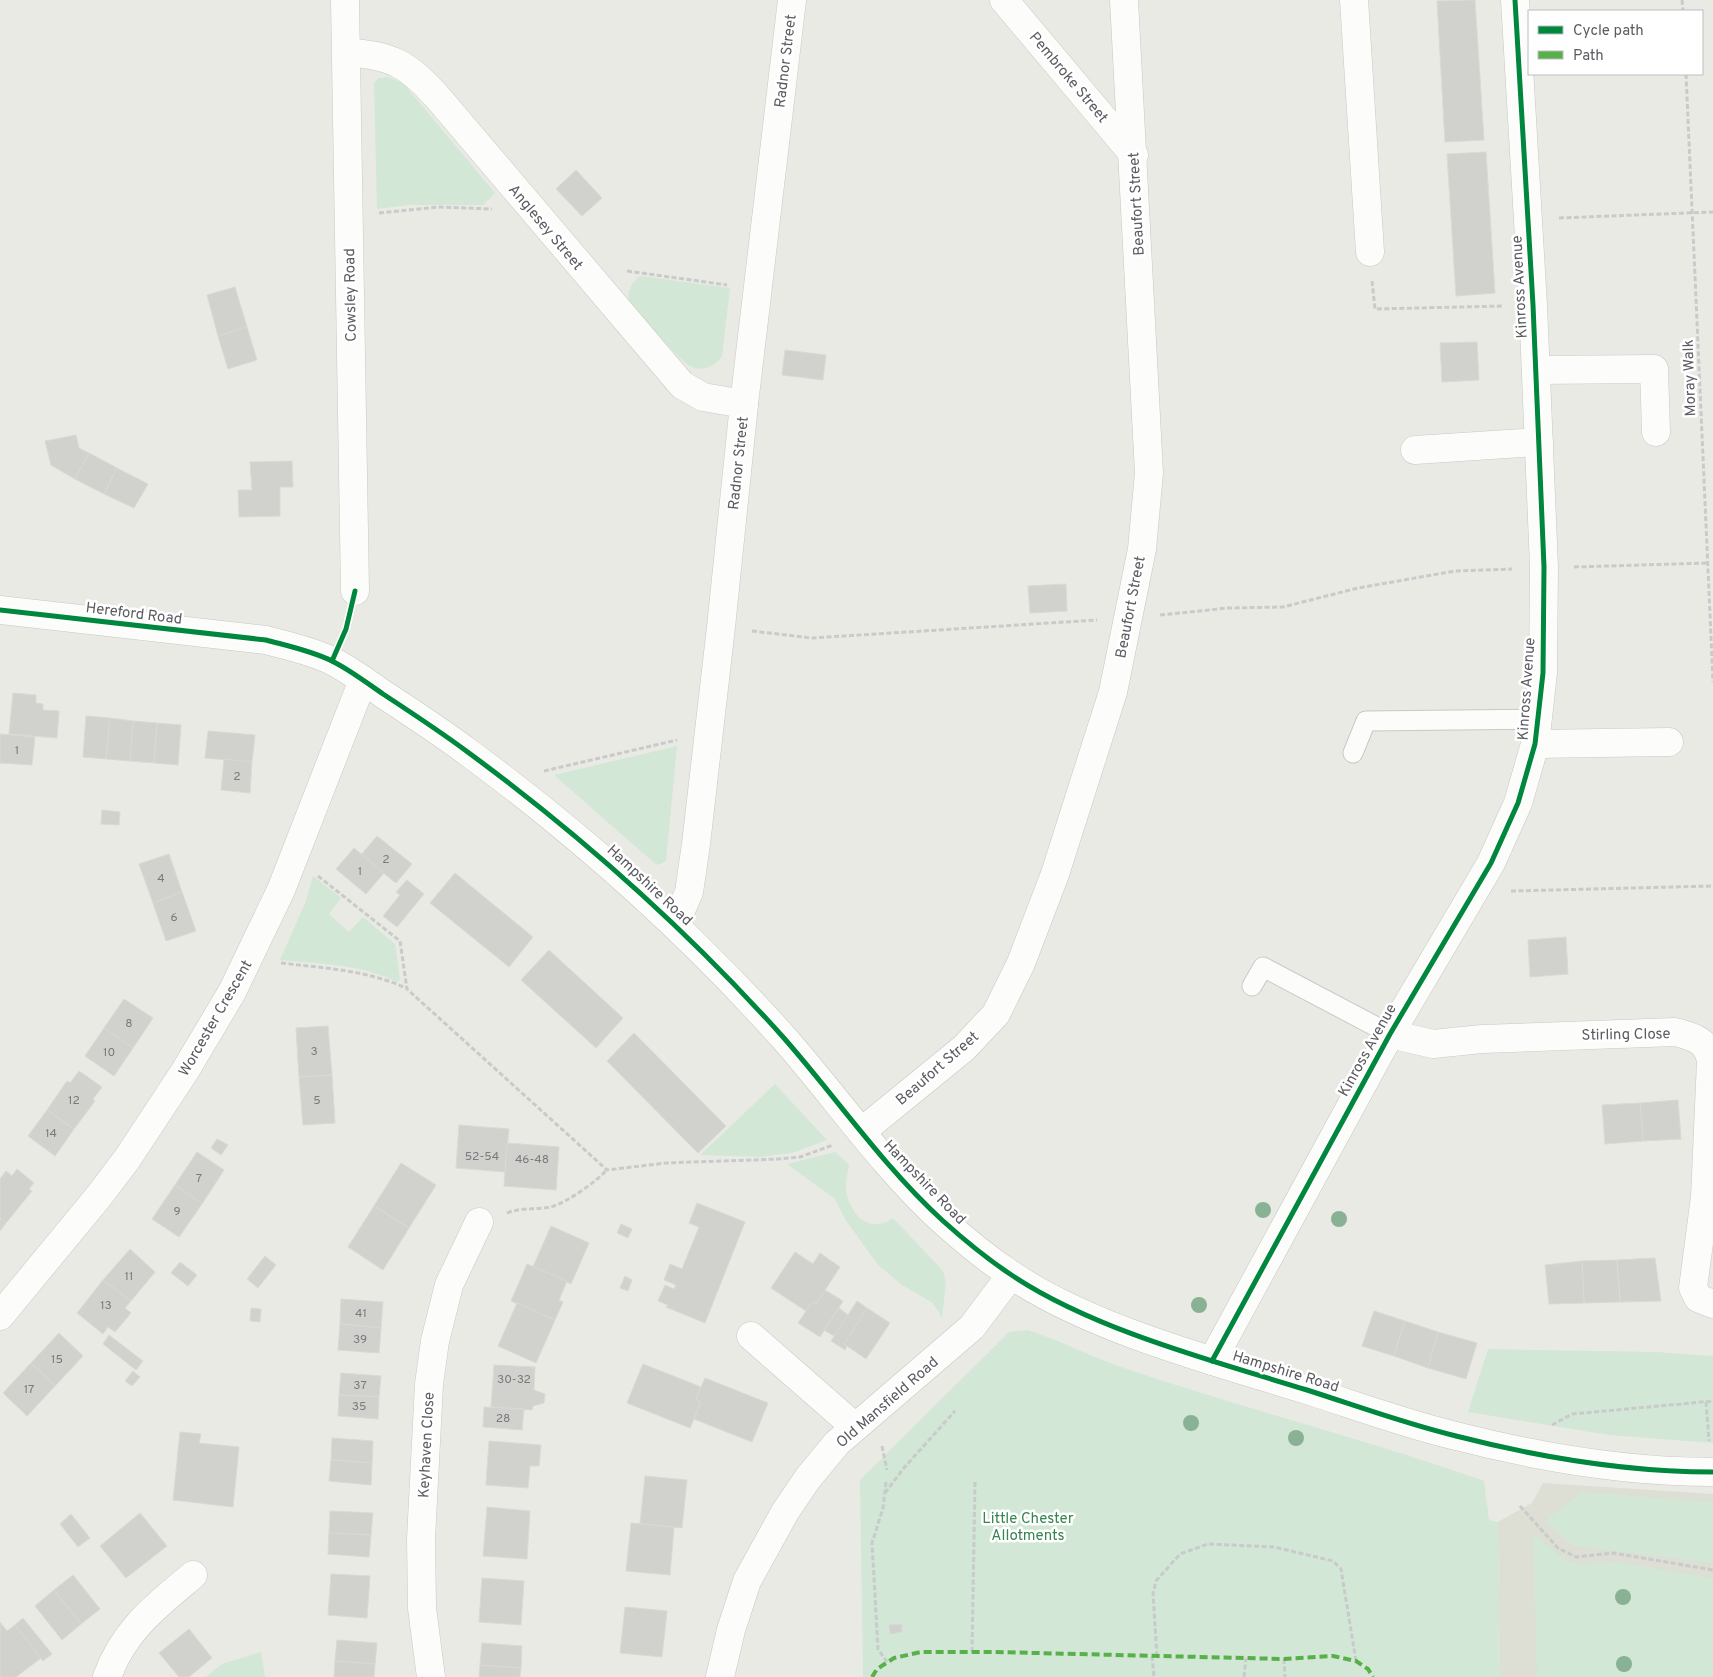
<svg xmlns="http://www.w3.org/2000/svg" width="1713" height="1677" font-family="Overpass,sans-serif">
<style>
.education{fill:#ddded4}
.green{fill:#d2e7d6}
.building{fill:#d1d1ce;stroke:#dad9d4}
.lines{fill:none;stroke-linecap:round;stroke-linejoin:round}
.lane-casing{stroke:#c8c8c7;stroke-width:21}
.street-casing{stroke:#c8c8c7;stroke-width:29}
.secondary-casing{stroke:#c6c6c6;stroke-width:29}
.path{stroke:#c8cbca;stroke-width:3;stroke-dasharray:5 2.5;stroke-linecap:butt}
.lane{stroke:#fcfcfb;stroke-width:19}
.street{stroke:#fcfcfb;stroke-width:28}
.secondary{stroke:#fcfcfb;stroke-width:28}
.quiet{stroke:#58b04a;stroke-width:4;stroke-dasharray:8 4;stroke-linecap:butt}
.cycleway-casing{stroke:#fff;stroke-width:8}
.cycleway{stroke:#00873e;stroke-width:5}
.tree{fill:#88b293}
.labels{text-anchor:middle;stroke-width:5;stroke-linejoin:round;paint-order:stroke}
.number-label{font-size:12px;fill:#7a7a7e}
.street-label{font-size:15px;fill:#5b5c62;stroke:#fff}
.park-label{font-size:15px;fill:#388450;stroke:#fff}
</style>
<rect width="100%" height="100%" fill="#eaeae5"/>
<!-- education -->
<polygon class="education" points="1543,1483 1713,1494 1713,1677 1500,1677 1498,1522 1532,1503"/>
<!-- green -->
<g class="green">
<polygon points="388,77 403,83 495,193 483,205 409,205 377,209 374,82 379,78"/>
<path d="M 641,276 L 730,288 L 722,356 C 715,366 704,372 692,367 C 679,362 640,312 628,299 C 629,288 632,281 641,276 Z"/>
<polygon points="677,746 666,861 657,865 652,861 554,775"/>
<path d="M 313,876 L 341,898 L 329,914 L 349,932 L 363,917 L 395,944 L 400,980 L 397,982 C 362,964 318,964 280,960 L 306,901 Z"/>
<polygon points="775,1084 827,1140 792,1153 761,1157 700,1155"/>
<path d="M 835,1152 L 849,1165 C 848,1173 845,1181 846,1189 C 849,1214 869,1235 893,1218 L 943,1271 L 946,1283 L 942,1318 L 933,1303 L 902,1285 L 878,1265 L 845,1219 L 835,1199 L 787,1164 Z"/>
<path d="M 1028,1330 C 1062,1341 1093,1358 1127,1369 C 1245,1409 1366,1439 1484,1481 L 1489,1520 L 1498,1522 L 1500,1677 L 863,1677 L 860,1480 L 1009,1332 Z"/>
<polygon points="1488,1349 1657,1352 1713,1356 1713,1443 1609,1435 1468,1412"/>
<polygon points="1582,1492 1713,1502 1713,1563 1573,1546 1545,1521"/>
<polygon points="1533,1533 1566,1561 1580,1564 1616,1562 1713,1578 1713,1677 1537,1677"/>
<polygon points="261,1652 265,1677 206,1677 222,1664"/>
</g>
<!-- building -->
<g class="building">
<polygon points="1475,0 1484,140 1445,142 1437,1"/>
<polygon points="1486,152 1495,293 1456,296 1447,154"/>
<polygon points="576,170 602,198 582,216 556,189"/>
<polygon points="235,287 247,327 218,336 207,295"/>
<polygon points="247,327 257,360 228,369 218,336"/>
<polygon points="1477,342 1479,380 1442,382 1440,343"/>
<polygon points="785,350 826,355 823,380 782,375"/>
<polygon points="76,435 79,448 89,453 75,479 51,465 45,441"/>
<polygon points="89,453 117,468 104,494 75,479"/>
<polygon points="292,461 293,487 280,487 280,516 239,517 238,490 252,490 250,462"/>
<polygon points="117,468 148,484 134,508 104,494"/>
<polygon points="1066,584 1067,611 1030,613 1028,586"/>
<polygon points="13,693 36,695 36,703 43,704 43,710 59,711 57,738 9,734"/>
<polygon points="86,716 110,718 106,759 83,757"/>
<polygon points="110,718 133,721 130,761 106,759"/>
<polygon points="133,721 157,723 154,763 130,761"/>
<polygon points="157,723 181,725 178,765 154,763"/>
<polygon points="208,731 255,735 252,762 205,758"/>
<polygon points="0,734 35,737 32,765 0,763"/>
<polygon points="224,759 252,762 250,793 221,790"/>
<polygon points="102,810 120,812 119,825 101,824"/>
<polygon points="377,836 412,864 396,883 361,855"/>
<polygon points="354,848 384,873 366,894 336,869"/>
<polygon points="169,854 182,892 153,903 139,864"/>
<polygon points="455,873 533,937 509,967 430,903"/>
<polygon points="407,880 424,894 397,927 383,916 400,895 396,892"/>
<polygon points="182,892 196,931 166,941 153,903"/>
<polygon points="1566,937 1568,974 1530,977 1528,940"/>
<polygon points="549,950 623,1018 596,1048 521,980"/>
<polygon points="124,999 153,1018 133,1048 104,1028"/>
<polygon points="328,1026 332,1075 299,1077 296,1028"/>
<polygon points="104,1028 133,1048 114,1076 85,1056"/>
<polygon points="634,1033 726,1126 698,1153 607,1061"/>
<polygon points="79,1071 102,1087 93,1099 95,1101 74,1129 47,1110 67,1081 70,1083"/>
<polygon points="332,1075 335,1123 303,1125 299,1077"/>
<polygon points="1678,1100 1681,1139 1643,1141 1640,1103"/>
<polygon points="1640,1103 1643,1141 1605,1144 1602,1105"/>
<polygon points="47,1110 74,1129 55,1156 28,1136"/>
<polygon points="459,1125 509,1129 505,1172 456,1168"/>
<polygon points="217,1139 228,1145 221,1155 211,1148"/>
<polygon points="507,1143 559,1147 556,1190 504,1186"/>
<polygon points="197,1152 224,1170 202,1204 175,1185"/>
<polygon points="401,1163 436,1185 409,1228 374,1206"/>
<polygon points="17,1169 34,1183 29,1189 32,1191 6,1223 0,1218 0,1179 6,1171 12,1176"/>
<polygon points="175,1185 202,1204 179,1237 152,1219"/>
<polygon points="697,1203 745,1222 705,1323 666,1307 668,1305 658,1301 665,1285 674,1289 676,1285 664,1280 670,1264 682,1269 699,1227 689,1223"/>
<polygon points="374,1206 409,1228 383,1270 348,1247"/>
<polygon points="0,1218 6,1223 0,1231"/>
<polygon points="621,1224 632,1229 628,1238 617,1233"/>
<polygon points="551,1226 589,1243 571,1284 533,1267"/>
<polygon points="130,1249 155,1272 131,1301 103,1280"/>
<polygon points="795,1252 813,1264 820,1253 840,1267 816,1304 812,1302 806,1311 771,1288"/>
<polygon points="265,1256 276,1265 258,1288 247,1279"/>
<polygon points="1655,1258 1661,1301 1620,1302 1617,1260"/>
<polygon points="1617,1260 1620,1302 1584,1303 1582,1261"/>
<polygon points="1582,1261 1584,1303 1549,1304 1545,1265"/>
<polygon points="180,1262 197,1275 188,1286 171,1273"/>
<polygon points="527,1264 567,1281 559,1300 563,1302 555,1320 511,1301"/>
<polygon points="625,1276 632,1280 628,1291 620,1288"/>
<polygon points="103,1280 131,1301 125,1308 131,1313 115,1332 108,1327 103,1334 77,1313"/>
<polygon points="825,1290 843,1301 820,1337 798,1323 812,1302 816,1304"/>
<polygon points="341,1299 383,1302 381,1328 340,1324"/>
<polygon points="857,1301 867,1308 844,1344 847,1346 845,1350 831,1341"/>
<polygon points="517,1303 555,1320 536,1363 498,1346"/>
<polygon points="251,1308 261,1309 260,1322 250,1321"/>
<polygon points="839,1308 848,1315 834,1336 824,1330"/>
<polygon points="867,1308 890,1323 866,1359 844,1344"/>
<polygon points="1374,1311 1405,1321 1394,1356 1362,1346"/>
<polygon points="1405,1321 1438,1332 1428,1368 1394,1356"/>
<polygon points="340,1324 381,1328 379,1353 338,1350"/>
<polygon points="1438,1332 1477,1343 1466,1379 1428,1368"/>
<polygon points="59,1333 83,1356 55,1386 31,1363"/>
<polygon points="109,1335 143,1361 136,1370 103,1344"/>
<polygon points="31,1363 55,1386 27,1416 3,1393"/>
<polygon points="643,1364 701,1387 696,1399 701,1402 690,1428 627,1403"/>
<polygon points="494,1365 535,1367 534,1390 545,1394 544,1403 533,1406 532,1410 491,1407"/>
<polygon points="133,1371 140,1377 132,1386 125,1381"/>
<polygon points="341,1373 381,1376 379,1397 339,1395"/>
<polygon points="705,1378 768,1403 752,1442 694,1419 701,1402 696,1399"/>
<polygon points="339,1395 379,1397 378,1419 338,1416"/>
<polygon points="484,1407 524,1409 522,1430 483,1427"/>
<polygon points="180,1432 201,1434 199,1443 239,1447 233,1507 173,1500"/>
<polygon points="332,1438 373,1441 372,1463 331,1460"/>
<polygon points="489,1441 541,1445 539,1466 530,1466 528,1488 486,1485"/>
<polygon points="331,1460 372,1463 371,1485 329,1481"/>
<polygon points="645,1476 687,1480 682,1528 640,1524"/>
<polygon points="487,1507 530,1511 527,1559 483,1556"/>
<polygon points="330,1511 373,1513 371,1535 329,1533"/>
<polygon points="140,1513 167,1546 126,1578 100,1546"/>
<polygon points="71,1514 90,1538 78,1547 60,1524"/>
<polygon points="631,1523 674,1527 670,1575 626,1571"/>
<polygon points="329,1533 371,1535 369,1557 328,1554"/>
<polygon points="331,1574 370,1576 367,1618 328,1615"/>
<polygon points="73,1575 100,1609 81,1624 54,1590"/>
<polygon points="482,1578 524,1581 521,1625 479,1622"/>
<polygon points="54,1590 81,1624 62,1640 35,1606"/>
<polygon points="625,1607 667,1611 662,1657 620,1653"/>
<polygon points="23,1618 52,1654 43,1661 15,1625"/>
<polygon points="0,1622 7,1631 15,1625 41,1658 16,1677 0,1677"/>
<polygon points="902,1624 902,1632 890,1634 889,1625"/>
<polygon points="189,1629 212,1658 189,1677 179,1677 159,1653"/>
<polygon points="337,1640 377,1643 375,1664 335,1661"/>
<polygon points="482,1643 522,1646 521,1668 480,1665"/>
<polygon points="335,1661 375,1664 374,1677 334,1677"/>
<polygon points="480,1665 521,1668 520,1677 479,1677"/>
</g>
<g class="lines">
<!-- lane casing -->
<g class="lane-casing">
<g id="lane">
<polyline points="1353,753 1366,721 1540,719"/>
<polyline points="1252,986 1263,967 1390,1034"/>
</g>
</g>
<!-- street casing -->
<g class="street-casing">
<g id="street">
<polyline points="345,0 355,591"/>
<polyline points="1004,0 1134,155"/>
<polyline points="1354,0 1370,252"/>
<path d="M 347,53 C 392,54 410,66 439,99 L 682,385 L 703,397 L 744,404"/>
<polyline points="1536,370 1654,369 1656,432"/>
<polyline points="1415,450 1539,442"/>
<polyline points="1535,744 1669,742"/>
<polyline points="675,924 689,892 696,844 721,627 744,404 792,0"/>
<path d="M 1390,1034 L 1433,1044 L 1482,1039 L 1675,1032 C 1694,1037 1707,1040 1711,1061 L 1705,1197 L 1693,1288 L 1698,1298 L 1713,1304"/>
<polyline points="0,1316 99,1196 127,1159 185,1071 232,992 281,890 363,680"/>
<polyline points="751,1336 855,1427"/>
<path d="M 107,1677 C 124,1630 156,1606 193,1575"/>
<polyline points="431,1677 422,1608 421,1539 429,1384 435,1341 449,1285 479,1222"/>
</g>
</g>
<!-- secondary casing -->
<g class="secondary-casing">
<g id="secondary">
<path d="M 0,610 L 266,640 C 288,646 312,651 332,661 C 350,670 367,683 383,694 C 412,713 441,732 469,753 C 583,837 688,931 783,1037 C 836,1097 882,1165 942,1220 C 963,1239 986,1258 1010,1274 C 1091,1329 1213,1361 1307,1390 C 1357,1406 1406,1424 1456,1436 C 1538,1457 1629,1472 1713,1472"/>
<polyline points="861,1132 964,1048 996,1014 1021,963 1055,874 1113,692 1142,549 1149,473 1124,0"/>
<polyline points="1212,1361 1390,1034 1491,863 1518,803 1535,744 1543,673 1544,567 1533,305 1515,0"/>
<polyline points="720,1677 731,1630 747,1581 785,1512 808,1478 837,1443 972,1327 1011,1275"/>
</g>
</g>
<!-- path -->
<g class="path">
<polyline points="1682,0 1683,11"/>
<polyline points="1686,74 1713,682"/>
<polyline points="379,213 439,207 492,209"/>
<polyline points="1559,218 1713,212"/>
<polyline points="627,271 727,285"/>
<polyline points="1372,281 1375,309 1503,306"/>
<polyline points="1574,567 1708,563"/>
<polyline points="1160,615 1228,608 1283,607 1358,588 1455,571 1512,569"/>
<polyline points="752,631 812,638 1097,620"/>
<polyline points="544,771 677,740"/>
<polyline points="318,876 400,941 407,989 607,1170 666,1163 779,1159 800,1157 833,1145"/>
<polyline points="1511,891 1713,886"/>
<path d="M 281,963 C 324,968 366,970 406,988"/>
<path d="M 507,1213 C 521,1207 537,1210 551,1207 C 568,1202 594,1183 607,1170"/>
<polyline points="1706,1402 1709,1441"/>
<polyline points="1552,1425 1572,1414 1713,1401"/>
<polyline points="882,1446 887,1470"/>
<polyline points="886,1482 883,1508 872,1543 878,1649 887,1662"/>
<polyline points="885,1493 903,1469 955,1411"/>
<polyline points="1520,1506 1558,1548 1576,1557 1613,1553 1713,1570"/>
<polyline points="972,1652 975,1481"/>
<polyline points="1152,1656 1154,1677"/>
<polyline points="1157,1656 1153,1594 1156,1581 1180,1554 1208,1544 1274,1547 1333,1561 1341,1569 1356,1661"/>
<polyline points="1284,1659 1285,1677"/>
<polyline points="1244,1677 1246,1658"/>
</g>
<!-- lane -->
<use href="#lane" class="lane"/>
<!-- street -->
<use href="#street" class="street"/>
<!-- secondary -->
<use href="#secondary" class="secondary"/>
<!-- quiet -->
<polyline class="quiet" points="872,1677 877,1669 894,1658 921,1652 994,1652 1284,1659 1333,1656 1356,1661 1368,1669 1373,1677"/>
<!-- cycleway casing -->
<g class="cycleway-casing">
<g id="cycleway">
<path d="M 0,610 L 266,640 C 288,646 312,651 332,661 C 350,670 367,683 383,694 C 412,713 441,732 469,753 C 583,837 688,931 783,1037 C 836,1097 882,1165 942,1220 C 963,1239 986,1258 1010,1274 C 1091,1329 1213,1361 1307,1390 C 1357,1406 1406,1424 1456,1436 C 1538,1457 1629,1472 1713,1472"/>
<polyline points="332,661 346,629 355,591"/>
<polyline points="1212,1361 1390,1034 1491,863 1518,803 1535,744 1543,673 1544,567 1533,305 1515,0"/>
</g>
</g>
<!-- cycleway -->
<use href="#cycleway" class="cycleway"/>
</g>
<!-- trees -->
<g class="tree">
<circle cx="1263" cy="1210" r="8"/>
<circle cx="1339" cy="1219" r="8"/>
<circle cx="1199" cy="1305" r="8"/>
<circle cx="1191" cy="1423" r="8"/>
<circle cx="1296" cy="1438" r="8"/>
<circle cx="1623" cy="1597" r="8"/>
<circle cx="1624" cy="1664" r="8"/>
</g>
<g class="labels">
<!-- number labels -->
<g class="number-label">
<text x="17" y="754">1</text>
<text x="237" y="780">2</text>
<text x="386" y="863">2</text>
<text x="360" y="875">1</text>
<text x="161" y="882">4</text>
<text x="174" y="921">6</text>
<text x="129" y="1027">8</text>
<text x="314" y="1055">3</text>
<text x="109" y="1056">10</text>
<text x="74" y="1104">12</text>
<text x="317" y="1104">5</text>
<text x="51" y="1137">14</text>
<text x="482" y="1160">52-54</text>
<text x="532" y="1163">46-48</text>
<text x="199" y="1182">7</text>
<text x="177" y="1215">9</text>
<text x="129" y="1280">11</text>
<text x="106" y="1309">13</text>
<text x="361" y="1317">41</text>
<text x="360" y="1343">39</text>
<text x="57" y="1363">15</text>
<text x="514" y="1383">30-32</text>
<text x="360" y="1389">37</text>
<text x="29" y="1393">17</text>
<text x="359" y="1410">35</text>
<text x="503" y="1422">28</text>
</g>
<!-- street labels -->
<g class="street-label">
<text transform="translate(785 61) rotate(-83)" y="5">Radnor Street</text>
<text transform="translate(1069 77) rotate(50)" y="5">Pembroke Street</text>
<text transform="translate(1136 204) rotate(-93)" y="5">Beaufort Street</text>
<text transform="translate(546 227) rotate(50)" y="5">Anglesey Street</text>
<text transform="translate(1519 287) rotate(-93)" y="5">Kinross Avenue</text>
<text transform="translate(350 295) rotate(-91)" y="5">Cowsley Road</text>
<text transform="translate(1689 378) rotate(-92)" y="5">Moray Walk</text>
<text transform="translate(738 463) rotate(-84)" y="5">Radnor Street</text>
<text transform="translate(1130 607) rotate(-79)" y="5">Beaufort Street</text>
<text transform="translate(134 613) rotate(7)" y="5">Hereford Road</text>
<text transform="translate(1526 689) rotate(-86)" y="5">Kinross Avenue</text>
<text transform="translate(650 885) rotate(43)" y="5">Hampshire Road</text>
<text transform="translate(215 1018) rotate(-60)" y="5">Worcester Crescent</text>
<text transform="translate(1626 1034) rotate(-1)" y="5">Stirling Close</text>
<text transform="translate(1367 1050) rotate(-61)" y="5">Kinross Avenue</text>
<text transform="translate(937 1068) rotate(-41)" y="5">Beaufort Street</text>
<text transform="translate(925 1182) rotate(46)" y="5">Hampshire Road</text>
<text transform="translate(1286 1371) rotate(17)" y="5">Hampshire Road</text>
<text transform="translate(887 1402) rotate(-41)" y="5">Old Mansfield Road</text>
<text transform="translate(426 1445) rotate(-87)" y="5">Keyhaven Close</text>
</g>
<!-- park labels -->
<g class="park-label">
<text x="1028" y="1523">Little Chester<tspan x="1028" dy="17">Allotments</tspan></text>
</g>
</g>
<!-- legend -->
<rect x="1528" y="10" width="175" height="65" fill="#ffffff" stroke="#bdbec0"/>
<rect x="1538" y="26" width="25" height="8" fill="#00873e" stroke="#bdbec0"/>
<text x="1573" y="35" font-size="15" fill="#5b5c62">Cycle path</text>
<rect x="1538" y="51" width="25" height="8" fill="#58b04a" stroke="#bdbec0"/>
<text x="1573" y="60" font-size="15" fill="#5b5c62">Path</text>
</svg>
